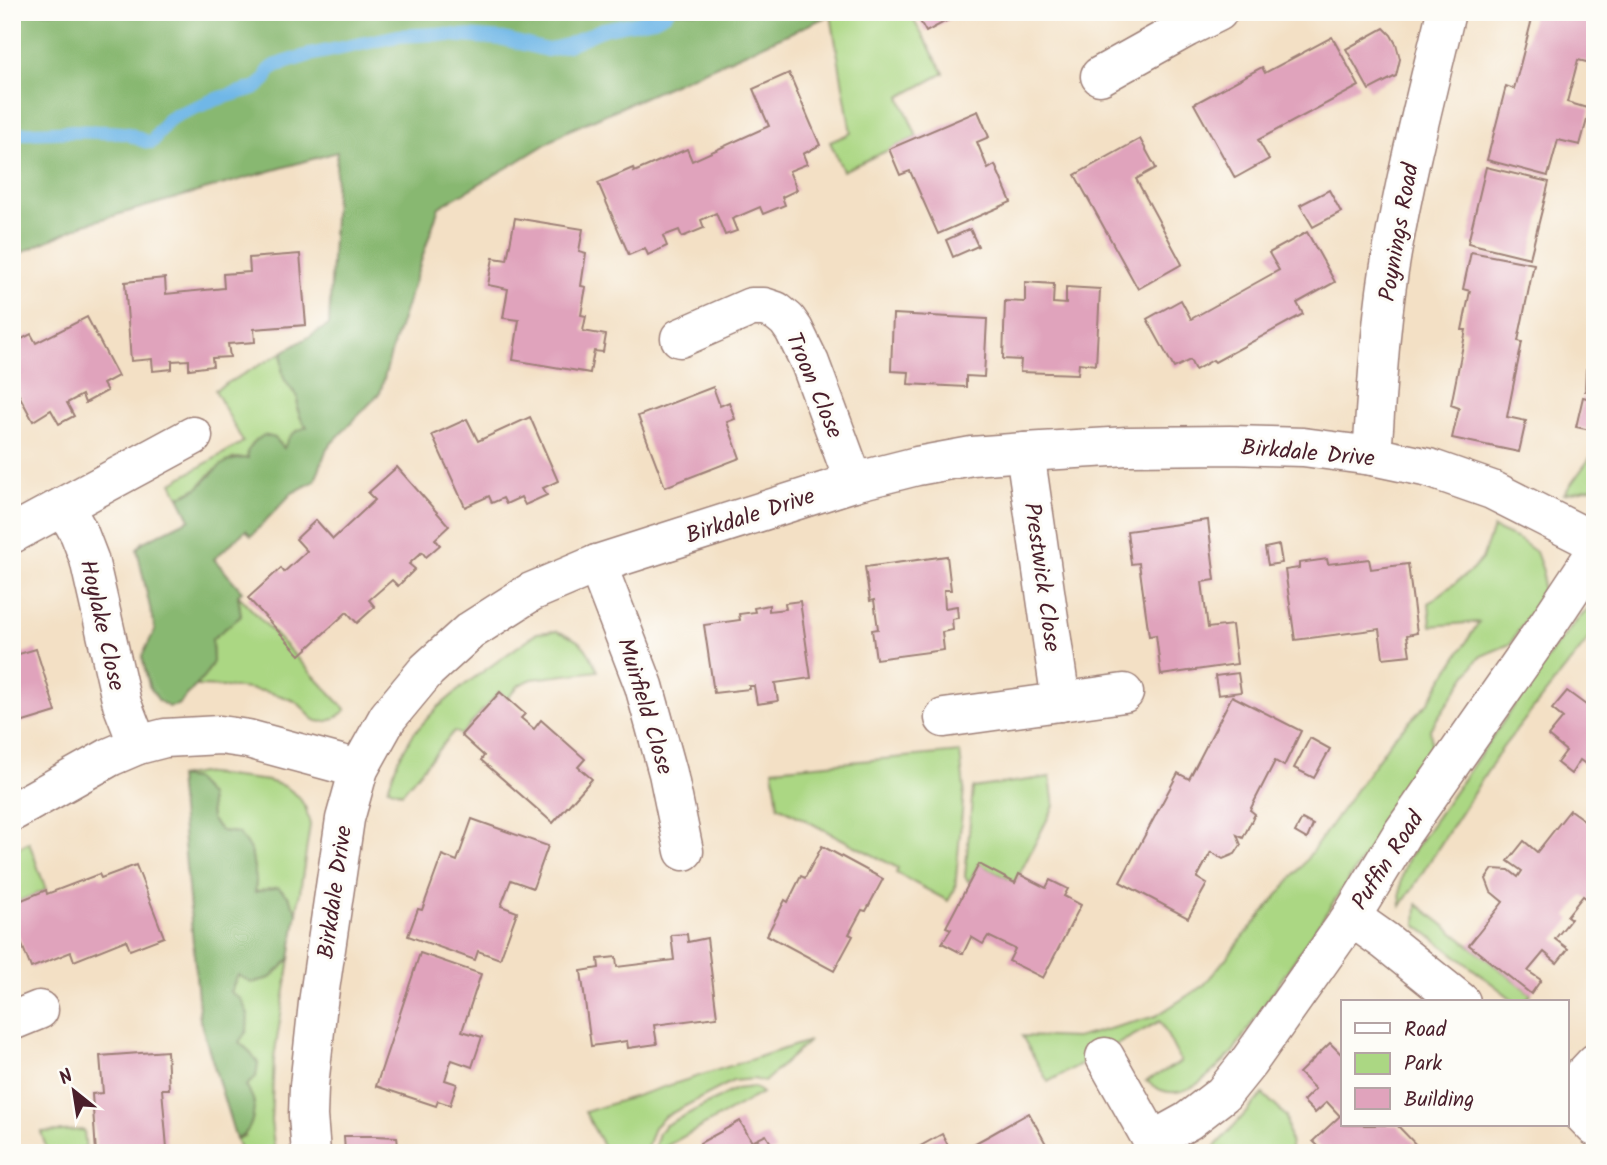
<svg xmlns="http://www.w3.org/2000/svg" width="1607" height="1165" font-family="Kalam,sans-serif">
<style>
.green{fill:#abd783;stroke:#7a7b57;stroke-width:2}
.forest{fill:#88b871;stroke:#696c4e;stroke-width:2}
.lines{fill:none;stroke-linecap:round;stroke-linejoin:round}
.stream{stroke:#70b7e7;stroke-width:14}
.building{fill:#e0a3bc}
.minor-casing{stroke:#9e8078;stroke-width:41}
.tertiary-casing{stroke:#9e8078;stroke-width:41}
.minor{stroke:#fff;stroke-width:38}
.tertiary{stroke:#fff;stroke-width:38}
.labels{text-anchor:middle;stroke-width:6;stroke-linejoin:round;paint-order:stroke}
.street-label{font-size:23px;fill:#4a1f2b;stroke:#fdfcf7}
</style>
<rect width="100%" height="100%" fill="#fdfcf7"/>
<filter id="ink" filterUnits="userSpaceOnUse"><feTurbulence type="fractalNoise" baseFrequency=".0143" numOctaves="2"/><feDisplacementMap in="SourceGraphic" scale="14" xChannelSelector="R" yChannelSelector="G"/><feConvolveMatrix kernelMatrix="1 2 1 2 8 2 1 2 1" color-interpolation-filters="sRGB"/></filter>
<filter id="wash" filterUnits="userSpaceOnUse"><feTurbulence type="fractalNoise" baseFrequency=".00686" numOctaves="4" result="noise"/><feDisplacementMap in="SourceGraphic" scale="28" xChannelSelector="R" yChannelSelector="G"/><feGaussianBlur stdDeviation="1.57" result="paint"/><feColorMatrix in="noise" values="0 0 0 0 0 0 0 0 0 0 0 0 0 0 0 0 0 1.4 0 .05"/><feComposite in="paint" operator="in"/></filter>
<g filter="url(#wash)">
<rect width="100%" height="100%" fill="#f3e0c5"/>
<!-- green -->
<g class="green">
<polygon points="834,12 909,12 944,73 900,97 917,137 843,171 830,142 851,133 831,15"/>
<path d="M 283,352 C 280,375 282,379 298,397 L 297,409 L 307,427 L 284,448 L 249,458 L 234,458 L 211,473 L 198,488 L 179,497 L 172,483 L 243,442 L 215,390 Z"/>
<polygon points="1595,451 1595,487 1564,494"/>
<path d="M 1493,528 L 1520,540 L 1536,552 L 1543,571 L 1542,590 L 1535,605 L 1510,644 L 1479,657 L 1430,729 L 1433,754 L 1232,1053 C 1214,1070 1189,1101 1161,1090 C 1156,1088 1151,1084 1146,1081 L 1181,1062 L 1160,1021 L 1048,1082 L 1022,1036 L 1076,1038 L 1156,1016 L 1204,985 L 1301,867 L 1393,738 L 1427,704 L 1479,622 L 1431,626 L 1429,603 L 1472,570 L 1482,559 Z"/>
<path d="M 238,595 L 346,710 C 337,717 329,724 317,721 C 308,718 304,704 292,700 C 263,687 227,687 195,686 C 214,667 213,664 212,639 L 241,616 Z"/>
<path d="M 1595,603 L 1595,631 L 1503,747 L 1401,906 C 1399,885 1401,876 1409,857 L 1556,646 L 1578,619 Z"/>
<path d="M 556,631 C 583,640 586,646 598,671 L 532,679 L 519,685 L 507,699 L 499,692 L 461,735 L 454,731 L 402,793 L 388,788 L 398,760 L 414,733 L 437,708 L 467,683 L 537,633 Z"/>
<polygon points="960,752 964,789 955,889 948,901 896,873 898,868 778,806 773,769"/>
<polygon points="200,773 269,781 286,787 299,797 306,809 310,825 297,912 288,896 255,892 256,880 251,851 238,833 221,831 211,820 209,796 194,779 178,777"/>
<polygon points="1050,777 1054,806 1015,883 979,864 969,882 965,877 973,788"/>
<polygon points="29,842 46,890 12,904 12,851"/>
<polygon points="1417,904 1531,994 1525,1002 1516,1002 1416,925"/>
<polygon points="290,959 274,1058 271,1121 275,1153 242,1153 236,1139 245,1136 248,1050 238,1042 230,992 238,975 270,978"/>
<polygon points="809,1041 764,1082 754,1079 733,1081 664,1117 654,1127 645,1153 607,1153 585,1112"/>
<polygon points="754,1087 762,1093 663,1148 662,1153 653,1153 659,1133 664,1126 736,1089"/>
<polygon points="1263,1094 1286,1116 1292,1153 1209,1153"/>
<polygon points="84,1130 86,1153 48,1153 41,1132"/>
</g>
<!-- forest -->
<g class="forest">
<path d="M 12,12 L 834,12 L 831,15 L 567,131 L 517,162 L 439,207 L 393,346 L 380,393 L 327,448 L 315,481 L 292,493 L 251,536 L 246,530 L 214,559 L 242,591 L 238,595 L 241,616 L 212,639 L 213,662 L 204,677 L 178,705 L 169,707 L 159,701 L 149,686 L 142,656 L 155,630 L 137,549 L 143,542 L 190,519 L 179,497 C 186,494 194,491 200,486 C 219,468 220,459 248,458 L 247,452 L 255,441 L 264,435 L 275,438 L 284,448 C 289,435 294,431 307,427 C 298,417 297,410 298,397 C 282,379 280,375 283,352 L 329,325 L 337,152 L 85,224 L 12,257 Z"/>
<path d="M 178,777 L 194,779 L 209,796 L 211,819 L 221,831 L 238,833 L 251,851 L 256,880 L 255,892 L 278,887 L 288,896 L 297,912 L 290,959 L 270,978 L 252,983 L 238,975 L 230,992 L 241,999 L 248,1014 L 247,1031 L 239,1042 L 248,1050 L 258,1063 L 256,1077 L 246,1086 C 249,1091 253,1097 254,1103 C 254,1118 251,1134 236,1139 L 200,1020 Z"/>
</g>
<g class="lines">
<!-- stream -->
<path class="stream" d="M 12,134 C 49,132 86,130 122,133 C 134,133 140,143 152,142 L 168,120 L 179,114 L 214,100 L 257,87 L 265,80 L 269,70 L 277,65 L 309,55 L 398,36 L 435,34 L 504,39 L 547,50 L 567,45 L 603,29 L 654,19 L 667,12"/>
</g>
<g id="blocks">
<!-- building -->
<g class="building">
<polygon points="915,12 963,12 926,32"/>
<polygon points="1542,12 1595,12 1592,31 1595,31 1595,64 1578,60 1567,102 1590,109 1580,145 1558,140 1548,176 1487,160 1506,86 1514,89 1533,15 1540,17"/>
<polygon points="1384,28 1391,35 1396,44 1400,59 1396,76 1369,90 1346,49"/>
<polygon points="1332,37 1359,86 1258,140 1269,159 1235,178 1194,104 1262,67 1265,73"/>
<polygon points="789,73 820,145 803,154 807,164 789,171 797,190 782,197 785,205 763,214 760,207 732,219 737,231 725,235 716,213 701,220 704,228 682,237 679,230 663,236 667,246 648,255 645,248 629,255 598,183 633,168 634,172 687,149 692,161 769,126 753,89"/>
<polygon points="978,111 989,137 977,142 988,169 995,165 1011,202 938,234 910,171 900,175 889,149"/>
<polygon points="1140,139 1156,168 1136,179 1182,264 1138,289 1075,175"/>
<polygon points="1486,167 1549,182 1530,258 1468,243"/>
<polygon points="1329,190 1341,212 1313,227 1300,205"/>
<polygon points="515,218 583,229 579,251 586,253 581,286 586,287 581,315 586,316 583,331 606,335 603,352 594,351 590,373 513,360 519,320 503,318 508,289 488,285 493,258 507,260"/>
<polygon points="970,229 978,246 953,257 946,240"/>
<polygon points="1307,232 1335,282 1297,303 1303,314 1215,362 1213,360 1195,370 1190,360 1174,368 1147,319 1181,300 1191,319 1279,270 1269,253"/>
<polygon points="1471,252 1534,264 1518,341 1522,342 1507,417 1526,421 1519,452 1452,438 1459,408 1451,405 1466,330 1462,330 1470,291 1463,289"/>
<polygon points="300,254 306,325 254,329 255,342 228,344 230,357 212,358 213,366 189,369 189,360 172,361 172,369 153,371 152,359 131,361 125,282 165,278 166,294 224,288 223,274 250,272 249,258"/>
<polygon points="1025,282 1054,284 1053,303 1066,304 1066,287 1100,289 1096,365 1079,363 1078,374 1020,372 1021,360 1003,359 1005,301 1025,302"/>
<polygon points="893,314 987,319 984,377 966,376 966,387 908,384 909,372 891,371"/>
<polygon points="87,317 118,376 103,384 107,391 85,403 82,395 67,403 74,416 59,424 51,410 33,421 12,382 12,344 31,334 36,343"/>
<polygon points="1595,368 1595,391 1585,391 1586,369"/>
<polygon points="713,387 720,406 729,402 735,419 727,422 740,458 665,487 638,416"/>
<polygon points="1583,397 1595,400 1595,431 1576,427"/>
<polygon points="530,417 558,481 543,488 547,495 525,505 521,497 506,504 503,498 492,503 489,496 465,507 432,435 467,419 478,441"/>
<polygon points="397,467 449,526 435,539 440,545 426,557 422,552 409,564 415,569 398,586 392,580 369,600 375,607 357,623 347,612 300,655 248,598 281,568 284,572 307,551 296,539 316,520 333,539 375,500 368,493"/>
<polygon points="1208,520 1215,580 1202,582 1208,628 1232,625 1237,664 1161,675 1156,635 1149,636 1139,563 1131,564 1127,531"/>
<polygon points="1279,545 1282,563 1268,565 1265,548"/>
<polygon points="947,556 951,590 944,590 945,608 957,606 958,618 952,619 953,630 942,632 944,650 876,659 872,630 878,629 874,600 870,601 865,567"/>
<polygon points="1327,559 1328,564 1369,559 1371,569 1408,564 1417,633 1407,635 1410,655 1383,658 1379,629 1295,640 1285,570 1299,568 1299,563"/>
<polygon points="800,601 811,678 775,683 778,701 757,704 754,686 749,686 750,689 714,693 704,625 740,620 739,614 755,612 754,608 769,605 769,611 786,609 785,603"/>
<polygon points="36,649 56,712 17,724 15,718 12,719 12,656"/>
<polygon points="1238,673 1241,692 1218,695 1215,676"/>
<polygon points="1567,691 1590,708 1595,702 1595,771 1580,760 1571,774 1557,763 1566,751 1548,736 1563,718 1552,709"/>
<polygon points="500,692 525,714 521,718 534,729 541,720 585,759 578,767 592,779 553,823 481,760 484,756 461,735"/>
<polygon points="1232,696 1301,731 1284,766 1275,761 1250,810 1255,814 1243,838 1237,835 1241,845 1235,854 1223,859 1211,852 1197,878 1207,884 1188,918 1120,882 1178,773 1189,779"/>
<polygon points="1310,738 1330,749 1314,778 1294,768"/>
<polygon points="1570,810 1595,828 1595,881 1593,883 1595,884 1595,905 1583,896 1567,916 1571,919 1555,939 1568,949 1557,963 1544,952 1528,971 1541,980 1531,994 1469,945 1503,902 1491,892 1486,879 1493,869 1509,870 1518,877 1522,871 1508,861 1524,841 1537,852"/>
<polygon points="472,819 548,846 533,888 511,880 501,906 517,912 500,959 478,951 475,960 408,936 418,909 422,910 442,855 457,861"/>
<polygon points="1302,819 1313,825 1307,839 1295,832"/>
<polygon points="822,846 883,879 866,911 862,910 849,934 853,936 834,971 767,935 785,900 788,902 801,876 805,878"/>
<polygon points="979,864 1015,883 1019,874 1046,888 1050,880 1068,889 1064,896 1081,905 1043,978 1009,961 1015,949 988,936 983,944 971,937 963,954 942,943 951,929 946,927"/>
<polygon points="136,865 164,937 130,950 126,940 74,961 71,952 31,968 12,919 12,904 46,890 47,894 99,874 101,878"/>
<polygon points="687,934 688,942 707,938 717,1017 654,1025 657,1044 628,1048 627,1041 591,1046 581,971 599,968 598,959 616,957 617,967 674,960 671,935"/>
<polygon points="420,953 481,974 462,1031 482,1037 472,1067 452,1060 450,1064 445,1080 457,1084 450,1105 438,1101 436,1106 376,1086"/>
<polygon points="1330,1043 1343,1056 1343,1125 1397,1125 1424,1153 1347,1153 1343,1150 1340,1153 1325,1153 1313,1141 1340,1116 1327,1102 1315,1113 1303,1101 1315,1089 1299,1073"/>
<polygon points="167,1051 169,1089 162,1089 167,1148 96,1153 92,1094 103,1093 100,1056"/>
<polygon points="1029,1113 1051,1153 957,1153 992,1134"/>
<polygon points="740,1121 752,1142 766,1135 775,1150 769,1153 706,1153 700,1143"/>
<polygon points="942,1134 952,1153 919,1153 917,1148"/>
<polygon points="344,1136 375,1136 397,1137 398,1146 376,1153 345,1153"/>
</g>
</g>
</g>
<g filter="url(#ink)">
<use href="#blocks" fill-opacity="0" stroke="#9e8078" stroke-width="2"/>
<g class="lines">
<!-- minor casing -->
<g class="minor-casing">
<g id="minor">
<polyline points="1100,76 1186,28 1218,12"/>
<polyline points="680,338 751,307 764,307 776,311 787,320 794,330 810,363 854,482"/>
<polyline points="1025,452 1061,702"/>
<polyline points="64,506 79,533 89,559 122,704 138,745"/>
<polyline points="12,534 193,436"/>
<polyline points="597,564 644,686 668,773 684,851"/>
<polyline points="944,718 1124,693"/>
<polyline points="12,812 110,757 138,745 165,738 220,735 248,739 359,769"/>
<polyline points="1351,917 1385,941 1461,1002"/>
<polyline points="12,1021 39,1010"/>
<polyline points="1105,1057 1159,1153"/>
<polyline points="1567,1093 1595,1063"/>
<polyline points="1567,1098 1595,1127"/>
<polyline points="1152,1141 1188,1121 1223,1094 1248,1063 1351,917 1401,835 1548,624 1595,553"/>
<path d="M 311,1153 L 308,1116 L 309,1086 L 318,1003 L 345,819 L 359,769 L 388,717 L 427,670 L 470,631 L 531,592 L 597,564 L 854,482 L 917,466 L 972,456 L 1025,452 L 1128,446 L 1230,445 L 1303,447 L 1372,456 C 1377,388 1380,320 1392,253 C 1406,172 1427,92 1446,12"/>
</g>
</g>
<!-- tertiary casing -->
<g class="tertiary-casing">
<polyline id="tertiary" points="1372,456 1429,468 1492,490 1595,542"/>
</g>
<!-- minor -->
<use href="#minor" class="minor"/>
<!-- tertiary -->
<use href="#tertiary" class="tertiary"/>
</g>
</g>
<g class="labels">
<!-- street labels -->
<g class="street-label">
<text transform="translate(1398 232) rotate(-80)" y="8">Poynings Road</text>
<text transform="translate(815 385) rotate(67)" y="8">Troon Close</text>
<text transform="translate(1308 452) rotate(5)" y="8">Birkdale Drive</text>
<text transform="translate(750 515) rotate(-18)" y="8">Birkdale Drive</text>
<text transform="translate(1043 577) rotate(82)" y="8">Prestwick Close</text>
<text transform="translate(103 625) rotate(77)" y="8">Hoylake Close</text>
<text transform="translate(646 706) rotate(73)" y="8">Muirfield Close</text>
<text transform="translate(1387 860) rotate(-57)" y="8">Puffin Road</text>
<text transform="translate(334 892) rotate(-82)" y="8">Birkdale Drive</text>
</g>
</g>
<!-- margin -->
<rect width="1607" height="1165" fill="none" stroke="#fdfcf7" stroke-width="42"/>
<!-- legend -->
<rect x="1341" y="1000" width="228" height="126" fill="#fdfcf7" stroke="#b5a4a5" stroke-width="2"/>
<rect x="1355" y="1023" width="35" height="10" fill="#ffffff" stroke="#b5a4a5" stroke-width="2"/>
<text x="1404" y="1036" font-size="21" fill="#4a1f2b">Road</text>
<rect x="1355" y="1053" width="35" height="21" fill="#abd783" stroke="#b5a4a5" stroke-width="2"/>
<text x="1404" y="1070" font-size="21" fill="#4a1f2b">Park</text>
<rect x="1355" y="1088" width="35" height="21" fill="#e0a3bc" stroke="#b5a4a5" stroke-width="2"/>
<text x="1404" y="1106" font-size="21" fill="#4a1f2b">Building</text>
<!-- north arrow -->
<g transform="translate(74 1091) rotate(330)" stroke="#fdfcf7" stroke-width="5" paint-order="stroke">
<path d="M0-5L12 26L0 18L-12 26Z" fill="#4a1f2b"/>
<text y="-10" font-size="19" font-weight="bold" text-anchor="middle" fill="#4a1f2b">N</text>
</g>
</svg>
